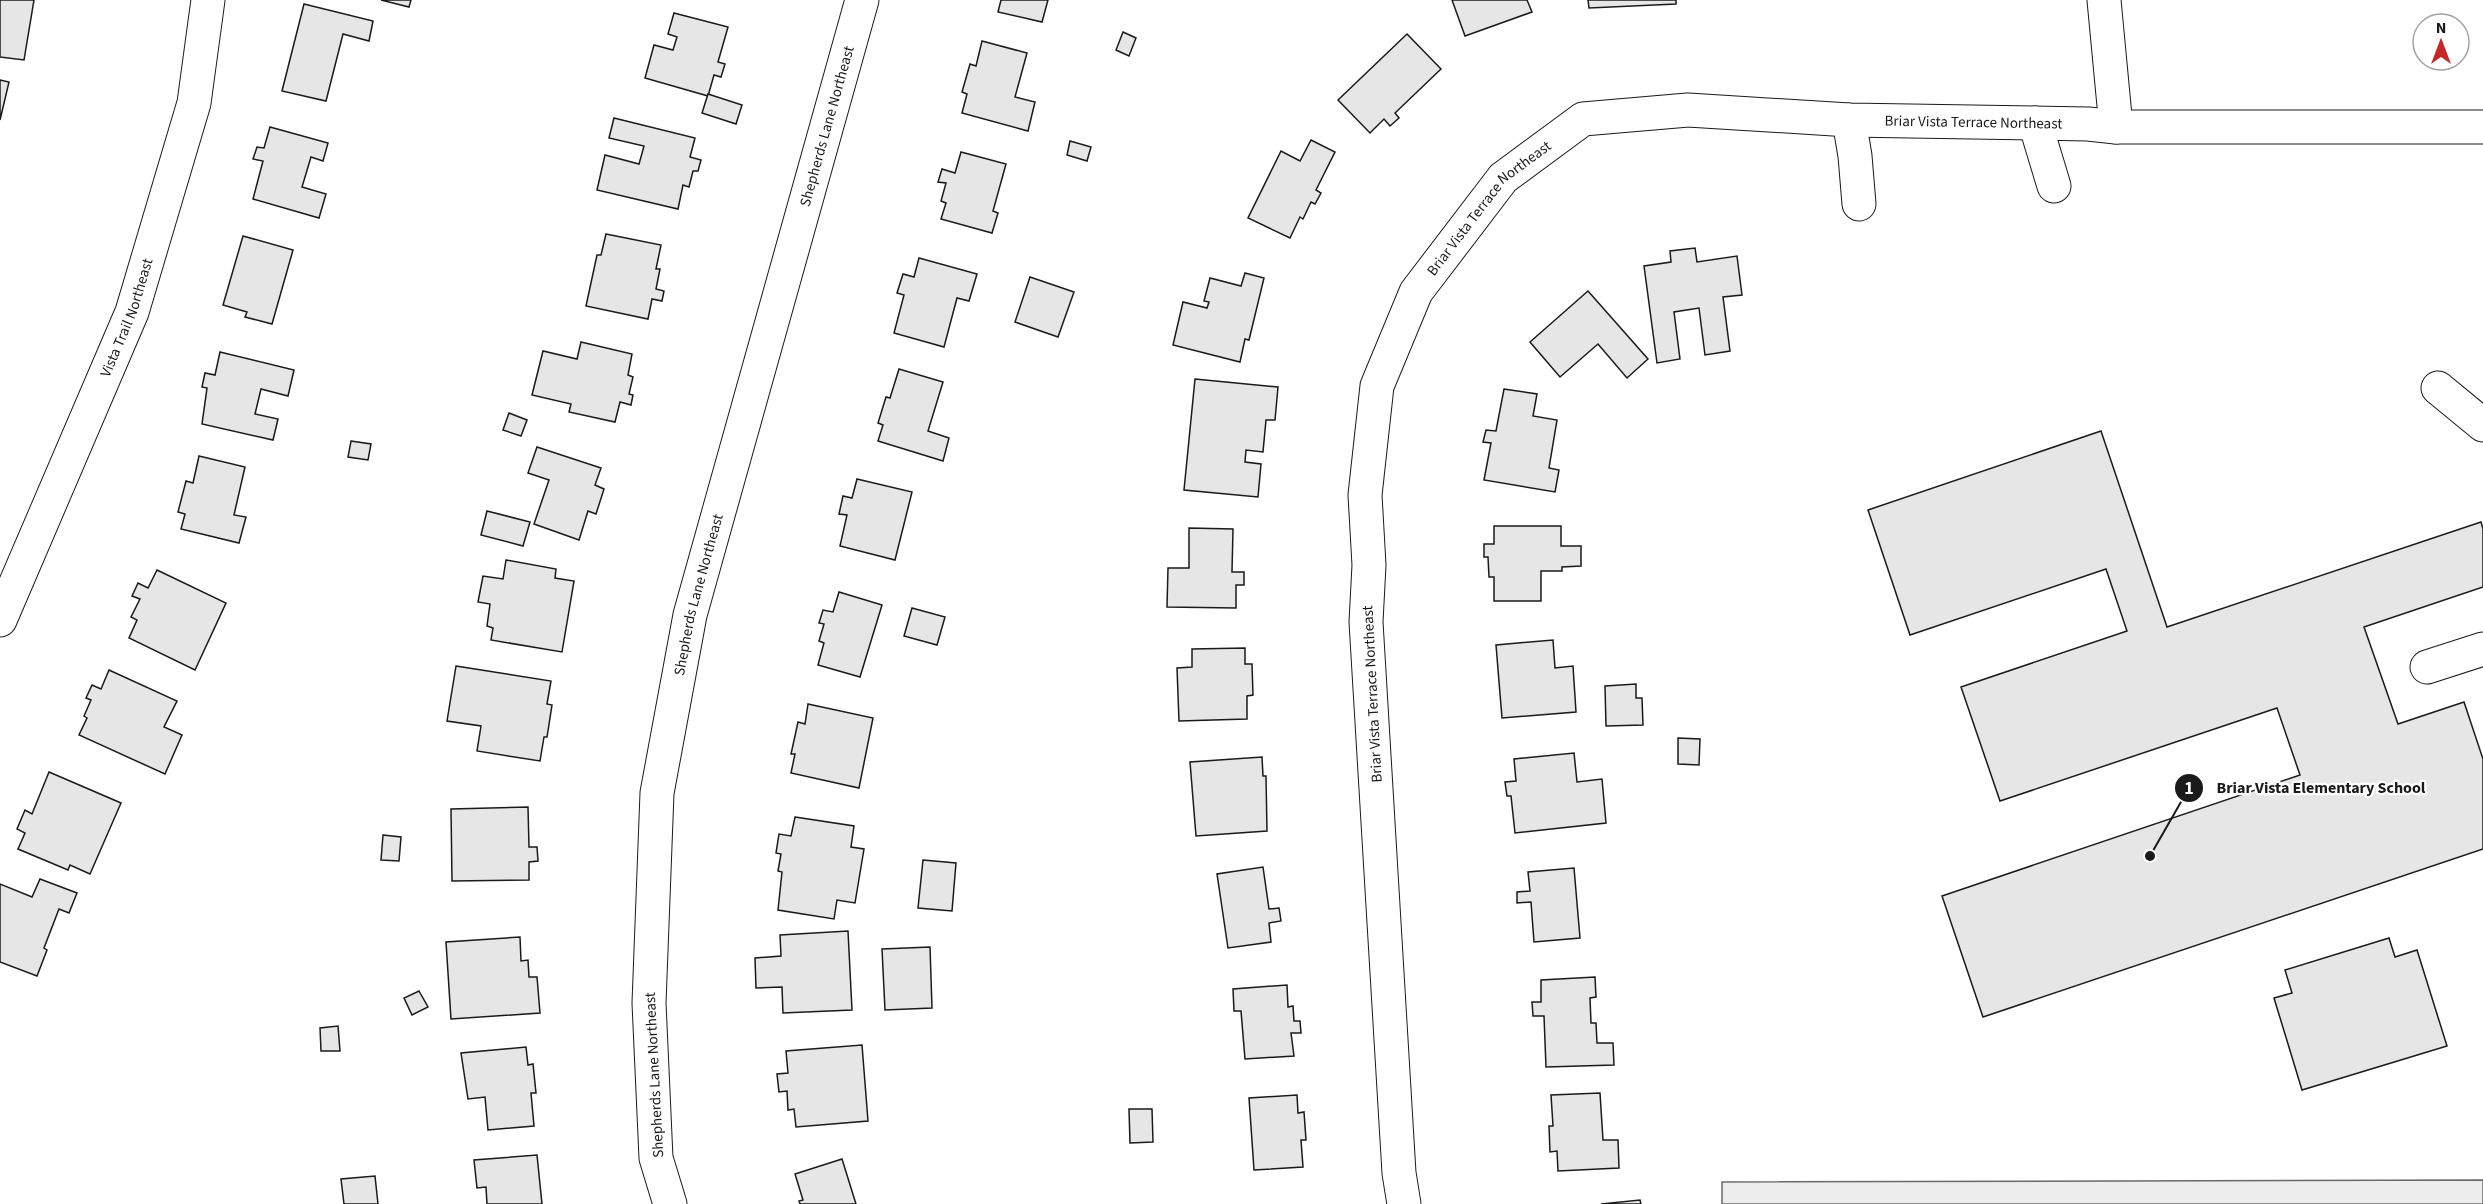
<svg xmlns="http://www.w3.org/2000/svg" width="2483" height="1204" font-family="'Source Sans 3',sans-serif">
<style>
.built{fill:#ededed;stroke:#6a6a6a;stroke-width:1.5}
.building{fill:#e6e6e6;stroke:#1a1a1a;stroke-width:1.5}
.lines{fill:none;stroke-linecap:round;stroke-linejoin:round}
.minor-casing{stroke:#1a1a1a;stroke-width:35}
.minor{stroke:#fff;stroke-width:33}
.labels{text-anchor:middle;stroke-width:4.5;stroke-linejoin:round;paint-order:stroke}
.street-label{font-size:15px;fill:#1a1a1a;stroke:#fff}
.leader{fill:none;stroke:#1a1a1a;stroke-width:2}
.callout-dot{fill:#1a1a1a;stroke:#fff;stroke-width:2}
.mark-label{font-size:18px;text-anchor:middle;font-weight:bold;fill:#fff}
.callout-label{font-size:16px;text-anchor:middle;font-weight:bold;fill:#1a1a1a;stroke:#fff;stroke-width:4.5;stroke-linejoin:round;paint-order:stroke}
</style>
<rect width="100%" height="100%" fill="#fff"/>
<!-- built -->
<polygon class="built" points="2483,1180 2483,1204 1722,1204 1722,1182"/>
<!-- building -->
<g class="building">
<polygon points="0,0 34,0 24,60 0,57"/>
<polygon points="381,0 411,0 409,7"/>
<polygon points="1001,0 1048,0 1042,22 998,12"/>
<polygon points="1452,0 1527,0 1532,12 1465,36"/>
<polygon points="1588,0 1676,0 1676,4 1589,8"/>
<polygon points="304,4 373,21 369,41 343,34 326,101 282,91"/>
<polygon points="674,13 728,27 718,62 725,64 721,77 714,75 708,96 645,78 654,45 673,50 677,37 668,34"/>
<polygon points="1123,32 1136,38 1129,56 1116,50"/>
<polygon points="1407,34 1441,69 1395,113 1399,118 1390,126 1384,119 1370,133 1338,100"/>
<polygon points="982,41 1027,53 1015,97 1035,102 1028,131 962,113 967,94 962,92 970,64 976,66"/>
<polygon points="0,80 9,82 0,120"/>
<polygon points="708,94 742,105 736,124 702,113"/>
<polygon points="614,118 695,138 690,157 701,160 698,171 693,171 689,187 683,185 678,209 597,190 605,155 639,164 644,146 609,138"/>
<polygon points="270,127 328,143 323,161 311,157 302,187 326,194 319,218 253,199 263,161 253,159 257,147 264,148"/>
<polygon points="1311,140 1335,152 1316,190 1321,193 1315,204 1311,202 1303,219 1300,217 1290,238 1248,218 1281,151 1300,161"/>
<polygon points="1070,141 1091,147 1087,161 1067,155"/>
<polygon points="961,152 1006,164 993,211 998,213 992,233 941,219 946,203 941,201 946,183 938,182 942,169 955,173"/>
<polygon points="606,234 661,245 656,269 660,269 656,289 664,291 662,301 652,299 648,319 586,306 597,255 601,255"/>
<polygon points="243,236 293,250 272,324 245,317 247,312 223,305"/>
<polygon points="1695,248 1697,262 1737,256 1742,295 1723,297 1730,351 1705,355 1699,308 1674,312 1680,359 1657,363 1644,266 1671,262 1670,251"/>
<polygon points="919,258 977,274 969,301 957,298 944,347 894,333 904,295 897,293 903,274 914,277"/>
<polygon points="1245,273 1264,278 1249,340 1245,339 1240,362 1173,345 1183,302 1207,308 1209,302 1204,301 1210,278 1241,286"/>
<polygon points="1030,277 1074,292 1058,337 1015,322"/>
<polygon points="1588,291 1648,359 1627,378 1598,344 1560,377 1530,342"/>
<polygon points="581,342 632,354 628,375 633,377 629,394 633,395 631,405 620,402 615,422 569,412 571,404 532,395 543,351 577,359"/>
<polygon points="220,352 294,370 288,396 261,389 255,414 278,419 273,440 202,424 207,388 202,387 205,373 215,375"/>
<polygon points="899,369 943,382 928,431 949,438 943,461 878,441 883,425 878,423 886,397 890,398"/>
<polygon points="1195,379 1278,387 1275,420 1266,420 1263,452 1246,450 1245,462 1261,464 1258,497 1184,490"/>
<polygon points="1504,389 1537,394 1533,416 1557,420 1549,468 1559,470 1555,492 1484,480 1491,443 1483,442 1486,430 1496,431"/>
<polygon points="509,413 527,420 521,436 503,430"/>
<polygon points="2101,431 2167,627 2481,522 2483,529 2483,587 2364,627 2398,724 2464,702 2483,759 2483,849 1983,1017 1942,896 2300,775 2277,708 2000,801 1961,687 2127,631 2106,569 1910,635 1868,510"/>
<polygon points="351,441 371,444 368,460 348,457"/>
<polygon points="537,447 601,468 595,485 604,489 596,514 588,511 579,540 534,524 549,480 528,473"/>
<polygon points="199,456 245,467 234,515 246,517 239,543 181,529 185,514 178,512 186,481 193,483"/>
<polygon points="857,479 912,492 895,560 840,546 847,515 839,514 843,496 852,498"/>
<polygon points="487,511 530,522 523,546 481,535"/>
<polygon points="1494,526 1561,526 1561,546 1581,546 1581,566 1562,567 1562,571 1541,571 1541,601 1494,601 1494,577 1489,577 1488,557 1484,557 1484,544 1494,544"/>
<polygon points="1189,528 1233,529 1232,572 1244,572 1244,585 1236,585 1236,608 1167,607 1168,568 1189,568"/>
<polygon points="506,560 556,569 555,578 574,581 562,652 491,640 493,628 487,626 490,604 478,602 483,576 503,579"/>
<polygon points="157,570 226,603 195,670 129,638 137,620 131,617 140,599 132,596 138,583 148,588"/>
<polygon points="839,592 882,605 860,677 818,665 824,643 819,641 824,624 819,623 823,610 833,612"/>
<polygon points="912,608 945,617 937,645 904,636"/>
<polygon points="1553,640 1555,668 1573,666 1576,712 1502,718 1496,645"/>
<polygon points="1245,648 1245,664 1252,664 1253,695 1247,696 1247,719 1179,721 1177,668 1192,667 1192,649"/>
<polygon points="456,666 551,681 547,704 552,705 547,737 544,737 540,761 477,751 481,726 447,721"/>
<polygon points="109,670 177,701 164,727 182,735 165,774 79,735 87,718 84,716 91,700 86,698 92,685 101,689"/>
<polygon points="1636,684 1636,698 1642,698 1643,725 1606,726 1605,686"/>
<polygon points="808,704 873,718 859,788 791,773 795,754 791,754 798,722 805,724"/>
<polygon points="1678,738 1700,739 1699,765 1678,764"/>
<polygon points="1574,753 1577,782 1602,779 1606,823 1515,833 1511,796 1507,796 1505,782 1516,781 1514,759"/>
<polygon points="1262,757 1263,776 1266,776 1267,831 1196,836 1190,762"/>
<polygon points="49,772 121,803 90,874 70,865 68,870 18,849 25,833 17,829 25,810 32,814"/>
<polygon points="528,807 529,847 537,847 538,861 529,862 529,880 452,881 451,809"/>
<polygon points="795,817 854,826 851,847 864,849 855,903 837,900 834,919 778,910 782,872 778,871 781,854 776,853 779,834 791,836"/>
<polygon points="383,835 401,837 399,861 381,860"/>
<polygon points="923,860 956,863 952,911 918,908"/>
<polygon points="1263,867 1269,909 1279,908 1281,921 1269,923 1271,942 1228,948 1217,874"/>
<polygon points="1574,868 1580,938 1534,942 1531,902 1517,903 1517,892 1530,891 1528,872"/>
<polygon points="40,879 77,893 69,913 59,909 44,948 47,950 37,976 0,962 0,884 32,897"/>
<polygon points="848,931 852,1010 783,1013 782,987 756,988 755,958 781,956 780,935"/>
<polygon points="520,937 521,961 528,960 529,977 537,977 540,1013 451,1019 446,942"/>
<polygon points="2389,938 2395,957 2417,950 2447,1046 2302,1090 2274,998 2292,993 2285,970"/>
<polygon points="930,947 932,1008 885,1010 882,949"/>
<polygon points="1595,977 1596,997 1590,998 1591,1023 1596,1023 1597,1043 1613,1043 1614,1065 1546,1067 1544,1016 1533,1016 1532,1002 1541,1002 1541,980"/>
<polygon points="1287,985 1288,1007 1293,1006 1294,1021 1300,1021 1301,1033 1291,1033 1294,1056 1245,1059 1241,1011 1234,1011 1233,989"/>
<polygon points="419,991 428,1007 412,1015 404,998"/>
<polygon points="338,1026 340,1051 321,1051 320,1028"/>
<polygon points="862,1045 868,1121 796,1127 794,1109 788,1110 787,1091 779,1092 777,1074 788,1073 786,1051"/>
<polygon points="526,1047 528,1065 533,1064 536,1093 531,1093 534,1126 488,1130 485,1097 468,1099 461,1053"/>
<polygon points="1600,1093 1603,1140 1618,1140 1619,1168 1558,1171 1557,1151 1550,1152 1549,1126 1553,1126 1551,1095"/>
<polygon points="1297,1095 1298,1113 1304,1112 1306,1140 1301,1140 1303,1167 1254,1170 1249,1098"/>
<polygon points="1129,1109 1152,1109 1153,1142 1130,1143"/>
<polygon points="537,1155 542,1204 487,1204 486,1187 477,1188 474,1160"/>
<polygon points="842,1159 856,1204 800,1204 799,1201 803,1200 795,1174"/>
<polygon points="375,1176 378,1204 344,1204 341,1179"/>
<polygon points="1640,1200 1641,1204 1601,1204"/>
</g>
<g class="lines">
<!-- minor casing -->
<g class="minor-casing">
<g id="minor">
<polyline points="2104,0 2116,127"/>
<polyline points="1849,120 1855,156 1859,204"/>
<polyline points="2035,123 2054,186"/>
<polyline points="2438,388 2483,425"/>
<path id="s1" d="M 0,620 L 132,312 L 194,103 L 208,0"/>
<polyline points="2427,667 2483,649"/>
<path id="s2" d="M 670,1204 L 656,1158 L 649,1003 L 657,793 L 690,615 L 862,0"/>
<path id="s3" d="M 1404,1204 L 1399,1173 L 1366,622 L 1369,565 L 1365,495 L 1377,386 L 1416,292 L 1503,178 L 1583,119 L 1688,110 L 1849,120 L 2088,124 L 2116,127 L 2483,127"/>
</g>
</g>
<!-- minor -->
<use href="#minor" class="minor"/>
</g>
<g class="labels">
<!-- street labels -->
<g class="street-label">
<text dy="5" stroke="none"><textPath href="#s3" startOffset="1556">Briar Vista Terrace Northeast</textPath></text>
<text dy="5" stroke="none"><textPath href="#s2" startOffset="1102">Shepherds Lane Northeast</textPath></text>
<text dy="5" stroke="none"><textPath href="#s3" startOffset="1034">Briar Vista Terrace Northeast</textPath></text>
<text dy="5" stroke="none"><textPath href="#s1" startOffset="328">Vista Trail Northeast</textPath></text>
<text dy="5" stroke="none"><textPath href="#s2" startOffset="616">Shepherds Lane Northeast</textPath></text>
<text transform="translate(1372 694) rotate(-93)" y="5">Briar Vista Terrace Northeast</text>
<text transform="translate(654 1075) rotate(-93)" y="5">Shepherds Lane Northeast</text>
</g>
</g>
<!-- callouts -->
<path class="leader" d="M2150 856L2189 788"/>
<g class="callout-dot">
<circle cx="2150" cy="856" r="6"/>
<circle cx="2189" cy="788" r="15"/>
</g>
<g class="mark-label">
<text x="2189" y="794">1</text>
</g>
<g class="callout-label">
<text x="2321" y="793">Briar Vista Elementary School</text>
</g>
<!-- north arrow -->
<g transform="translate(2441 42)"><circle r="28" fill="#ffffff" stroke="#a3a3a3" stroke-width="1.5"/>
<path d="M0-4.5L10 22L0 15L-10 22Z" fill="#c62828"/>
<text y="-9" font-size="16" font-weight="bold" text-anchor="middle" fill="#1a1a1a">N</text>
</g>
</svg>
